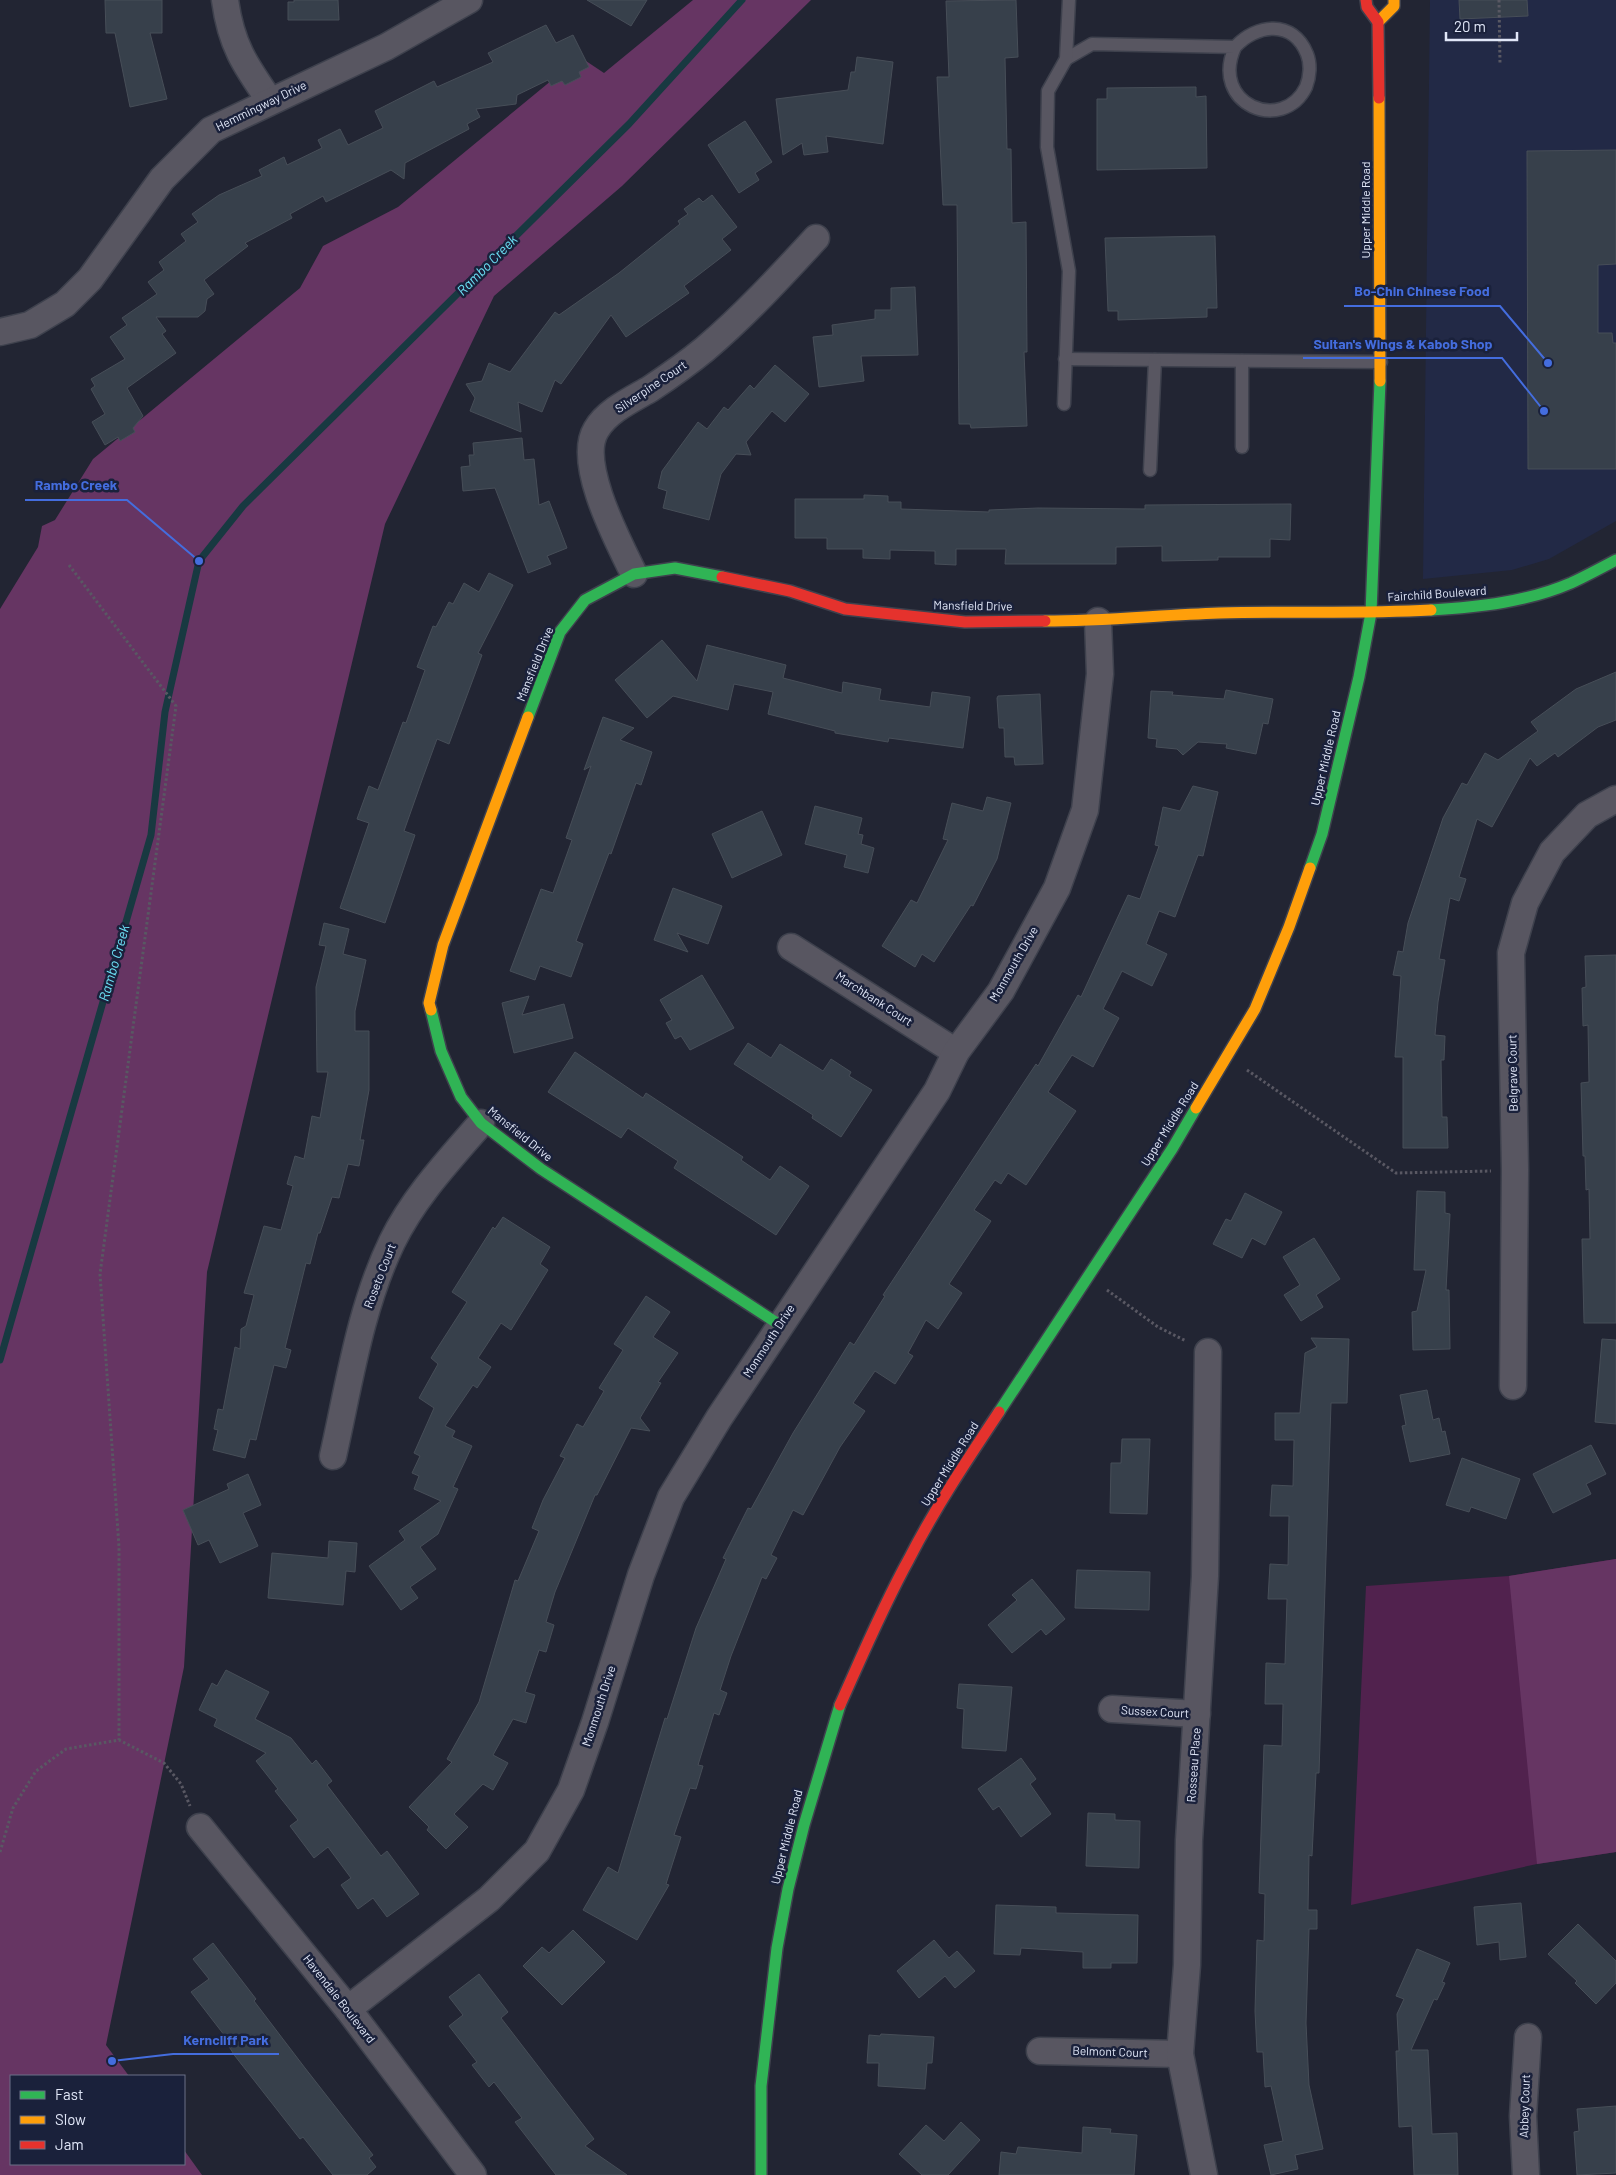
<svg xmlns="http://www.w3.org/2000/svg" width="1616" height="2175" font-family="Barlow,sans-serif">
<style>
.built{fill:#222946}
.green{fill:#51224e}
.forest{fill:#663563}
.lines{fill:none;stroke-linecap:round;stroke-linejoin:round}
.stream{stroke:#183941;stroke-width:7}
.building{fill:#37404b;stroke:#474e58}
.lane-casing{stroke:#3e414d;stroke-width:15}
.street-casing{stroke:#3e414d;stroke-width:29}
.fast-casing{stroke:#3e414d;stroke-width:14}
.slow-casing{stroke:#3e414d;stroke-width:14}
.jam-casing{stroke:#3e414d;stroke-width:14}
.path{stroke:#595863;stroke-width:3;stroke-dasharray:2.5 2.5;stroke-linecap:butt}
.lane{stroke:#585661;stroke-width:12}
.street{stroke:#585661;stroke-width:26}
.fast{stroke:#30b455;stroke-width:11}
.slow{stroke:#ff9f0a;stroke-width:11}
.jam{stroke:#e5322d;stroke-width:11}
.labels{text-anchor:middle;stroke-width:5;stroke-linejoin:round;paint-order:stroke}
.street-label{font-size:12px;fill:#e1e7f8;stroke:#1a213b}
.water-label{font-size:14px;font-style:italic;fill:#6de3f8;stroke:#1a213b}
.leader{fill:none;stroke:#446dde;stroke-width:2}
.callout-dot{fill:#446dde;stroke:#1a213b;stroke-width:2}
.callout-label{font-size:14px;text-anchor:middle;font-weight:bold;fill:#446dde;stroke:#1a213b;stroke-width:5;stroke-linejoin:round;paint-order:stroke}
</style>
<rect width="100%" height="100%" fill="#222533"/>
<!-- built -->
<polygon class="built" points="1430,0 1616,0 1616,521 1549,559 1512,570 1423,579"/>
<!-- green -->
<polygon class="green" points="1616,1559 1616,1852 1537,1864 1351,1905 1366,1586 1509,1576"/>
<!-- forest -->
<g class="forest">
<polygon points="693,0 811,0 622,186 494,296 385,524 207,1272 184,1667 106,2045 129,2076 11,2076 11,2164 184,2164 184,2150 202,2175 0,2175 0,609 38,547 42,526 55,520 93,459 300,288 323,246 398,207 580,57 604,73"/>
<polygon points="1616,1559 1616,1852 1537,1864 1509,1576"/>
</g>
<g class="lines">
<!-- stream -->
<polyline class="stream" points="0,1360 151,835 165,712 199,561 243,506 629,124 742,0"/>
</g>
<!-- building -->
<g class="building">
<polygon points="105,0 162,0 162,33 150,33 167,99 130,107 115,33 106,33"/>
<polygon points="294,0 338,0 339,20 288,20 288,2 294,2"/>
<polygon points="587,0 647,0 631,26"/>
<polygon points="1016,0 1018,57 1005,58 1007,149 1011,149 1012,223 1026,222 1027,352 1024,352 1027,426 971,428 970,424 959,424 957,205 943,205 937,77 949,77 946,1"/>
<polygon points="1459,0 1527,0 1528,16 1460,19"/>
<polygon points="546,25 556,43 573,35 589,67 579,72 581,77 565,85 562,81 551,86 548,80 517,95 516,104 476,109 480,117 467,124 469,129 405,163 404,179 391,170 326,202 323,196 290,214 292,218 245,243 248,246 204,280 214,294 207,299 205,311 198,317 156,317 166,331 162,334 176,353 127,388 143,416 133,428 135,432 120,441 118,437 105,445 92,422 105,414 91,389 95,386 91,379 125,359 110,337 127,325 122,318 157,294 148,282 164,270 159,262 186,241 181,234 198,222 192,214 219,195 262,176 259,170 284,157 287,165 322,148 318,140 340,129 348,145 383,128 375,111 434,81 437,87 493,62 488,53"/>
<polygon points="857,57 893,62 883,144 826,136 828,152 804,155 802,143 783,155 776,99 848,90 851,72 855,72"/>
<polygon points="1196,87 1196,97 1206,96 1207,168 1097,170 1097,99 1107,99 1107,88"/>
<polygon points="745,121 772,162 755,173 759,180 739,193 708,145"/>
<polygon points="1616,150 1616,264 1598,265 1598,333 1612,333 1613,343 1616,343 1616,469 1528,469 1527,151"/>
<polygon points="712,195 737,227 722,239 731,250 684,286 689,293 626,337 611,315 561,384 555,380 542,412 518,402 521,432 470,411 475,398 466,384 482,381 489,363 510,372 555,312 559,315 619,273 680,224 678,221 688,214 684,209 699,198 703,202"/>
<polygon points="1215,236 1217,308 1207,308 1207,317 1118,320 1118,311 1108,311 1105,238"/>
<polygon points="915,287 918,355 861,356 864,381 819,387 813,337 833,335 832,325 875,319 875,310 891,310 891,288"/>
<polygon points="775,365 809,394 785,422 772,411 746,442 751,455 736,454 721,474 709,520 663,508 667,491 658,488 662,471 698,422 707,429 724,407 728,410 750,385 754,389"/>
<polygon points="522,438 524,460 534,459 539,505 549,501 567,548 547,556 551,564 528,573 495,488 463,491 461,467 470,466 469,455 474,455 473,443"/>
<polygon points="864,495 888,496 888,502 901,502 901,509 989,512 989,510 1038,508 1145,509 1145,505 1291,504 1290,540 1270,539 1270,557 1218,557 1218,560 1162,561 1162,546 1116,547 1116,564 1005,564 1006,549 956,549 956,565 935,564 935,551 890,550 890,559 863,558 863,549 827,549 827,538 795,538 795,499 864,499"/>
<polygon points="489,573 513,585 478,653 482,655 449,744 437,739 422,780 404,831 415,835 385,923 340,908 369,823 357,819 369,786 378,790 403,722 406,723 425,670 417,667 433,626 436,627 449,602 453,604 464,583 479,592"/>
<polygon points="662,640 697,681 707,645 786,665 783,678 842,693 843,682 881,689 879,700 930,707 932,692 970,697 963,748 889,738 888,742 835,733 835,731 768,714 773,692 734,684 728,710 673,696 647,718 615,680"/>
<polygon points="1616,672 1616,720 1598,727 1558,757 1555,753 1537,766 1530,758 1492,827 1477,819 1459,877 1466,879 1459,901 1450,898 1439,959 1445,960 1438,1002 1435,1035 1445,1036 1444,1060 1441,1060 1442,1117 1447,1117 1448,1148 1403,1148 1403,1057 1395,1057 1401,976 1393,975 1398,951 1403,952 1408,923 1443,818 1462,783 1467,785 1485,753 1498,760 1538,731 1531,722 1576,689"/>
<polygon points="1226,690 1273,699 1268,724 1263,723 1256,754 1226,748 1227,744 1198,742 1183,755 1177,749 1156,747 1157,739 1148,738 1151,691 1173,692 1172,695 1224,699"/>
<polygon points="1040,694 1043,764 1015,765 1014,757 1005,757 1004,728 999,728 997,698 998,696"/>
<polygon points="603,717 634,728 620,740 652,752 641,785 636,783 611,854 609,853 576,941 583,944 571,977 540,966 535,980 510,971 541,889 553,893 572,840 566,838 591,766 584,770"/>
<polygon points="1193,786 1218,792 1203,856 1198,855 1175,917 1159,911 1146,944 1167,954 1152,986 1122,971 1103,1009 1119,1018 1093,1067 1072,1055 1048,1092 1076,1111 1026,1185 1008,1173 1001,1184 995,1180 974,1210 991,1221 949,1284 962,1293 938,1329 926,1320 908,1353 913,1356 895,1384 875,1371 853,1403 865,1411 840,1447 803,1515 793,1510 771,1555 777,1558 766,1579 762,1577 731,1656 720,1690 727,1693 719,1715 714,1713 698,1765 703,1766 696,1789 690,1788 674,1835 681,1837 666,1884 669,1885 637,1940 583,1910 608,1867 618,1873 665,1718 667,1719 696,1628 726,1559 723,1558 748,1508 751,1509 793,1433 850,1342 854,1345 885,1296 883,1295 1036,1064 1038,1066 1078,995 1081,997 1128,895 1140,899 1159,846 1155,845 1163,807 1180,811"/>
<polygon points="987,797 1011,803 997,859 973,906 971,905 934,962 922,954 915,967 882,946 911,900 917,903 948,840 943,839 952,803 983,811"/>
<polygon points="815,806 862,818 858,834 863,835 861,844 874,848 868,873 844,867 847,855 805,844"/>
<polygon points="762,811 782,855 732,878 712,834"/>
<polygon points="673,888 722,906 708,944 677,933 688,952 654,940"/>
<polygon points="324,923 349,929 343,954 366,960 355,1011 355,1031 369,1031 369,1090 360,1140 364,1140 359,1166 348,1164 339,1198 332,1197 320,1233 318,1233 310,1264 306,1263 285,1348 291,1350 286,1368 274,1365 256,1440 250,1439 245,1458 213,1450 218,1430 214,1429 218,1409 223,1410 235,1347 240,1349 241,1329 246,1326 254,1295 244,1293 264,1226 281,1230 293,1186 287,1184 295,1156 304,1159 312,1116 320,1118 328,1072 317,1072 316,987 326,946 319,945"/>
<polygon points="1616,955 1616,1323 1584,1323 1582,1239 1590,1239 1589,1189 1586,1190 1585,1156 1583,1156 1581,1083 1589,1082 1588,1025 1583,1026 1582,988 1586,987 1585,956"/>
<polygon points="702,975 734,1028 690,1050 681,1036 675,1039 666,1023 672,1020 660,1000"/>
<polygon points="529,996 522,1015 564,1004 573,1038 514,1053 502,1003"/>
<polygon points="748,1043 771,1058 780,1044 823,1071 831,1059 851,1072 849,1076 872,1090 841,1137 812,1118 813,1115 734,1064"/>
<polygon points="575,1052 643,1098 646,1093 725,1145 743,1157 741,1160 770,1180 780,1166 809,1186 776,1235 674,1168 678,1161 628,1128 621,1138 548,1092"/>
<polygon points="1417,1191 1445,1192 1445,1213 1450,1214 1446,1290 1449,1290 1450,1349 1413,1350 1412,1312 1417,1311 1426,1270 1414,1270"/>
<polygon points="1245,1193 1282,1212 1265,1245 1252,1238 1242,1258 1213,1244 1226,1219 1231,1221"/>
<polygon points="503,1217 550,1247 540,1264 548,1270 511,1330 501,1323 478,1358 491,1367 477,1388 473,1385 445,1426 455,1431 452,1437 472,1446 453,1487 458,1489 438,1534 420,1547 436,1569 410,1587 418,1598 401,1610 369,1566 405,1540 399,1531 441,1501 414,1489 419,1476 412,1473 420,1456 414,1453 434,1408 419,1398 438,1364 431,1358 467,1302 452,1292 493,1227 495,1229"/>
<polygon points="1314,1238 1340,1279 1316,1295 1323,1307 1301,1321 1284,1295 1300,1285 1283,1257"/>
<polygon points="646,1296 670,1312 653,1337 678,1353 658,1382 661,1383 640,1418 650,1431 631,1428 597,1495 595,1495 555,1592 546,1622 554,1625 546,1652 539,1650 525,1692 535,1695 526,1723 513,1719 493,1755 508,1763 493,1790 483,1784 454,1814 468,1827 446,1849 427,1830 429,1827 409,1807 452,1762 447,1759 479,1702 515,1580 518,1581 539,1531 532,1528 543,1500 565,1458 560,1456 577,1424 583,1427 604,1391 599,1388 623,1350 614,1344"/>
<polygon points="1311,1338 1349,1339 1347,1403 1331,1403 1319,1773 1316,1773 1312,1856 1309,1855 1308,1910 1317,1910 1317,1929 1309,1929 1306,2023 1309,2085 1323,2149 1295,2155 1298,2169 1271,2175 1264,2145 1283,2141 1271,2086 1265,2087 1263,2052 1257,2052 1255,2011 1257,1940 1264,1941 1265,1894 1259,1893 1264,1745 1282,1746 1283,1704 1265,1704 1266,1663 1285,1664 1287,1599 1268,1599 1270,1564 1288,1565 1289,1516 1270,1516 1272,1485 1293,1486 1294,1440 1275,1440 1275,1413 1300,1413 1305,1353 1317,1347"/>
<polygon points="1602,1339 1616,1340 1616,1424 1595,1422"/>
<polygon points="1427,1390 1433,1420 1439,1418 1442,1432 1445,1431 1450,1454 1410,1462 1402,1426 1406,1425 1400,1395"/>
<polygon points="1122,1439 1150,1439 1147,1514 1110,1513 1111,1463 1121,1463"/>
<polygon points="1591,1445 1606,1474 1586,1484 1591,1494 1553,1513 1533,1474"/>
<polygon points="1462,1458 1520,1479 1506,1519 1471,1507 1469,1512 1446,1505"/>
<polygon points="248,1474 261,1505 243,1513 258,1546 220,1563 209,1540 198,1545 183,1510 229,1489 227,1484"/>
<polygon points="329,1541 357,1543 355,1572 346,1571 343,1605 268,1598 272,1553 328,1558"/>
<polygon points="1077,1570 1150,1572 1149,1610 1075,1608"/>
<polygon points="1032,1579 1065,1619 1046,1635 1041,1629 1012,1653 988,1625 1017,1600 1012,1595"/>
<polygon points="226,1670 269,1692 255,1719 291,1738 312,1764 316,1760 332,1781 327,1785 381,1856 387,1851 419,1894 387,1917 373,1898 358,1909 341,1885 351,1878 328,1847 314,1858 290,1826 298,1820 275,1791 278,1789 256,1761 266,1753 214,1726 217,1719 199,1710 212,1683 217,1686"/>
<polygon points="959,1684 1012,1687 1006,1751 962,1748 964,1709 957,1708"/>
<polygon points="1021,1758 1036,1779 1030,1784 1051,1814 1021,1837 999,1806 993,1810 978,1789"/>
<polygon points="1088,1813 1115,1814 1115,1820 1140,1821 1139,1868 1086,1866"/>
<polygon points="1521,1903 1526,1957 1500,1960 1499,1942 1477,1945 1474,1907"/>
<polygon points="996,1905 1056,1907 1056,1913 1138,1915 1137,1963 1111,1963 1111,1968 1083,1968 1083,1952 1021,1948 1020,1955 994,1954"/>
<polygon points="1578,1924 1616,1961 1616,1983 1596,2004 1575,1983 1577,1981 1548,1954"/>
<polygon points="573,1930 605,1962 562,2005 523,1966 542,1947 549,1953"/>
<polygon points="934,1940 949,1958 957,1951 975,1971 955,1988 945,1976 919,1998 897,1971"/>
<polygon points="213,1943 256,1999 254,2001 305,2068 373,2155 369,2158 376,2167 367,2175 333,2175 303,2137 300,2139 235,2056 226,2042 228,2040 191,1992 209,1979 193,1959"/>
<polygon points="1417,1949 1450,1963 1442,1982 1445,1983 1437,2000 1434,1999 1411,2050 1428,2050 1432,2134 1457,2133 1458,2175 1414,2175 1412,2126 1399,2127 1396,2051 1399,2051 1397,2014 1404,1999 1396,1996"/>
<polygon points="479,1974 508,2012 501,2018 594,2139 585,2146 627,2175 556,2175 515,2122 522,2118 494,2082 489,2087 472,2065 477,2062 449,2026 463,2015 449,1997"/>
<polygon points="881,2034 934,2037 932,2063 927,2063 925,2089 878,2086 879,2063 867,2063 869,2035 880,2036"/>
<polygon points="1616,2106 1616,2173 1577,2175 1574,2132 1579,2131 1577,2109"/>
<polygon points="961,2122 980,2140 948,2175 922,2175 899,2154 926,2125 944,2141"/>
<polygon points="1083,2127 1111,2129 1110,2133 1137,2135 1134,2175 999,2175 1001,2152 1016,2154 1018,2147 1082,2153"/>
</g>
<g class="lines">
<!-- lane casing -->
<g class="lane-casing">
<g id="lane">
<path d="M 1066,59 L 1092,44 L 1235,47 C 1256,24 1293,19 1307,54 C 1311,64 1310,77 1306,87 C 1283,134 1209,105 1235,47"/>
<polyline points="1065,359 1381,362"/>
<polyline points="1242,361 1242,447"/>
<polyline points="1064,404 1069,271 1047,147 1048,91 1066,59 1069,0"/>
<polyline points="1150,470 1155,360"/>
</g>
</g>
<!-- street casing -->
<g class="street-casing">
<g id="street">
<path d="M 225,0 C 231,45 245,65 270,101"/>
<polyline points="0,332 30,325 65,304 90,279 162,179 211,130 386,47 469,0"/>
<path d="M 634,574 C 619,543 576,463 596,430 C 607,411 631,400 650,389 C 668,377 688,363 705,349 C 745,315 780,277 816,238"/>
<polyline points="791,947 956,1052"/>
<polyline points="1513,1386 1515,1170 1511,953 1525,903 1552,852 1587,815 1616,799"/>
<path d="M 333,1456 C 349,1385 360,1308 392,1242 C 414,1197 449,1160 481,1123"/>
<polyline points="1112,1709 1197,1714"/>
<polyline points="200,1827 348,2009 473,2175"/>
<polyline points="348,2009 489,1899 537,1851 571,1790 595,1722 641,1575 671,1497 719,1418 937,1091 956,1052 1001,991 1057,888 1085,810 1100,674 1098,621"/>
<polyline points="1040,2051 1180,2054"/>
<polyline points="1204,2175 1180,2054 1187,1965 1189,1840 1205,1576 1208,1352"/>
<polyline points="1526,2175 1523,2116 1528,2037"/>
</g>
</g>
<!-- fast casing -->
<g class="fast-casing">
<g id="fast">
<path d="M 1431,610 C 1479,607 1527,602 1571,583 C 1586,576 1601,568 1616,560"/>
<polyline points="528,717 560,632 585,600 634,574 675,568 722,577"/>
<polyline points="1310,868 1322,834 1359,677 1371,613 1380,381"/>
<polyline points="431,1010 441,1051 461,1097 481,1123 541,1169 780,1325"/>
<polyline points="999,1412 1172,1149 1196,1108"/>
<polyline points="761,2175 761,2086 777,1948 788,1889 804,1825 840,1705"/>
</g>
</g>
<!-- slow casing -->
<g class="slow-casing">
<g id="slow">
<polyline points="1378,22 1394,6 1394,0"/>
<polyline points="1379,98 1380,381"/>
<path d="M 1045,621 C 1103,621 1161,615 1219,613 C 1290,611 1360,614 1431,610"/>
<polyline points="431,1010 429,1003 443,945 528,717"/>
<polyline points="1196,1108 1255,1009 1289,927 1310,868"/>
</g>
</g>
<!-- jam casing -->
<g class="jam-casing">
<g id="jam">
<polyline points="1366,0 1367,7 1378,22 1379,98"/>
<polyline points="722,577 790,591 845,609 965,622 1045,621"/>
<path d="M 840,1705 C 862,1656 883,1606 909,1559 C 935,1508 967,1460 999,1412"/>
</g>
</g>
<!-- path -->
<g class="path">
<polyline points="1499,0 1500,64"/>
<polyline points="69,565 176,706 100,1274 119,1547 119,1740"/>
<polyline points="1247,1070 1396,1173 1491,1171"/>
<polyline points="1107,1290 1158,1327 1186,1341"/>
<polyline points="0,1852 13,1808 36,1771 66,1749 119,1740 164,1763 181,1784 190,1806"/>
</g>
<!-- lane -->
<use href="#lane" class="lane"/>
<!-- street -->
<use href="#street" class="street"/>
<!-- fast -->
<use href="#fast" class="fast"/>
<!-- slow -->
<use href="#slow" class="slow"/>
<!-- jam -->
<use href="#jam" class="jam"/>
</g>
<g class="labels">
<!-- street labels -->
<g class="street-label">
<text transform="translate(261 106) rotate(-26)" y="4">Hemmingway Drive</text>
<text transform="translate(1366 210) rotate(-90)" y="4">Upper Middle Road</text>
<text transform="translate(651 387) rotate(-34)" y="4">Silverpine Court</text>
<text transform="translate(1437 594) rotate(-4)" y="4">Fairchild Boulevard</text>
<text transform="translate(973 606) rotate(1)" y="4">Mansfield Drive</text>
<text transform="translate(535 664) rotate(-68)" y="4">Mansfield Drive</text>
<text transform="translate(1326 758) rotate(-77)" y="4">Upper Middle Road</text>
<text transform="translate(1014 964) rotate(-60)" y="4">Monmouth Drive</text>
<text transform="translate(874 999) rotate(33)" y="4">Marchbank Court</text>
<text transform="translate(1513 1073) rotate(-91)" y="4">Belgrave Court</text>
<text transform="translate(1170 1124) rotate(-58)" y="4">Upper Middle Road</text>
<text transform="translate(520 1134) rotate(39)" y="4">Mansfield Drive</text>
<text transform="translate(380 1276) rotate(-69)" y="4">Roseto Court</text>
<text transform="translate(769 1341) rotate(-57)" y="4">Monmouth Drive</text>
<text transform="translate(950 1464) rotate(-58)" y="4">Upper Middle Road</text>
<text transform="translate(599 1706) rotate(-72)" y="4">Monmouth Drive</text>
<text transform="translate(1155 1712) rotate(3)" y="4">Sussex Court</text>
<text transform="translate(1194 1765) rotate(-86)" y="4">Rosseau Place</text>
<text transform="translate(787 1837) rotate(-76)" y="4">Upper Middle Road</text>
<text transform="translate(339 1999) rotate(52)" y="4">Havendale Boulevard</text>
<text transform="translate(1110 2052) rotate(2)" y="4">Belmont Court</text>
<text transform="translate(1525 2106) rotate(-88)" y="4">Abbey Court</text>
</g>
<!-- water labels -->
<g class="water-label">
<text transform="translate(487 265) rotate(-45)" y="5">Rambo Creek</text>
<text transform="translate(114 963) rotate(-74)" y="5">Rambo Creek</text>
</g>
</g>
<!-- callouts -->
<path class="leader" d="M1548 363L1500 306H1344M1544 411L1502 358H1303M199 561L127 500H25M112 2061L173 2054H279"/>
<g class="callout-dot">
<circle cx="1548" cy="363" r="5"/>
<circle cx="1544" cy="411" r="5"/>
<circle cx="199" cy="561" r="5"/>
<circle cx="112" cy="2061" r="5"/>
</g>
<g class="callout-label">
<text x="1422" y="296">Bo-Chin Chinese Food</text>
<text x="1403" y="349">Sultan's Wings &amp; Kabob Shop</text>
<text x="76" y="490">Rambo Creek</text>
<text x="226" y="2045">Kerncliff Park</text>
</g>
<!-- legend -->
<rect x="10" y="2075" width="175" height="90" fill="#1a213b" stroke="#6a7087"/>
<rect x="20" y="2091" width="25" height="8" fill="#30b455" stroke="#6a7087"/>
<text x="55" y="2100" font-size="15" fill="#e1e7f8">Fast</text>
<rect x="20" y="2116" width="25" height="8" fill="#ff9f0a" stroke="#6a7087"/>
<text x="55" y="2125" font-size="15" fill="#e1e7f8">Slow</text>
<rect x="20" y="2141" width="25" height="8" fill="#e5322d" stroke="#6a7087"/>
<text x="55" y="2150" font-size="15" fill="#e1e7f8">Jam</text>
<!-- scale -->
<path d="M1446 32v8h71v-8" fill="none" stroke="#e1e7f8" stroke-width="2.5"/>
<text x="1454" y="32" font-size="15" fill="#e1e7f8" stroke="#1a213b" stroke-width="4" paint-order="stroke">20 m</text>
</svg>
